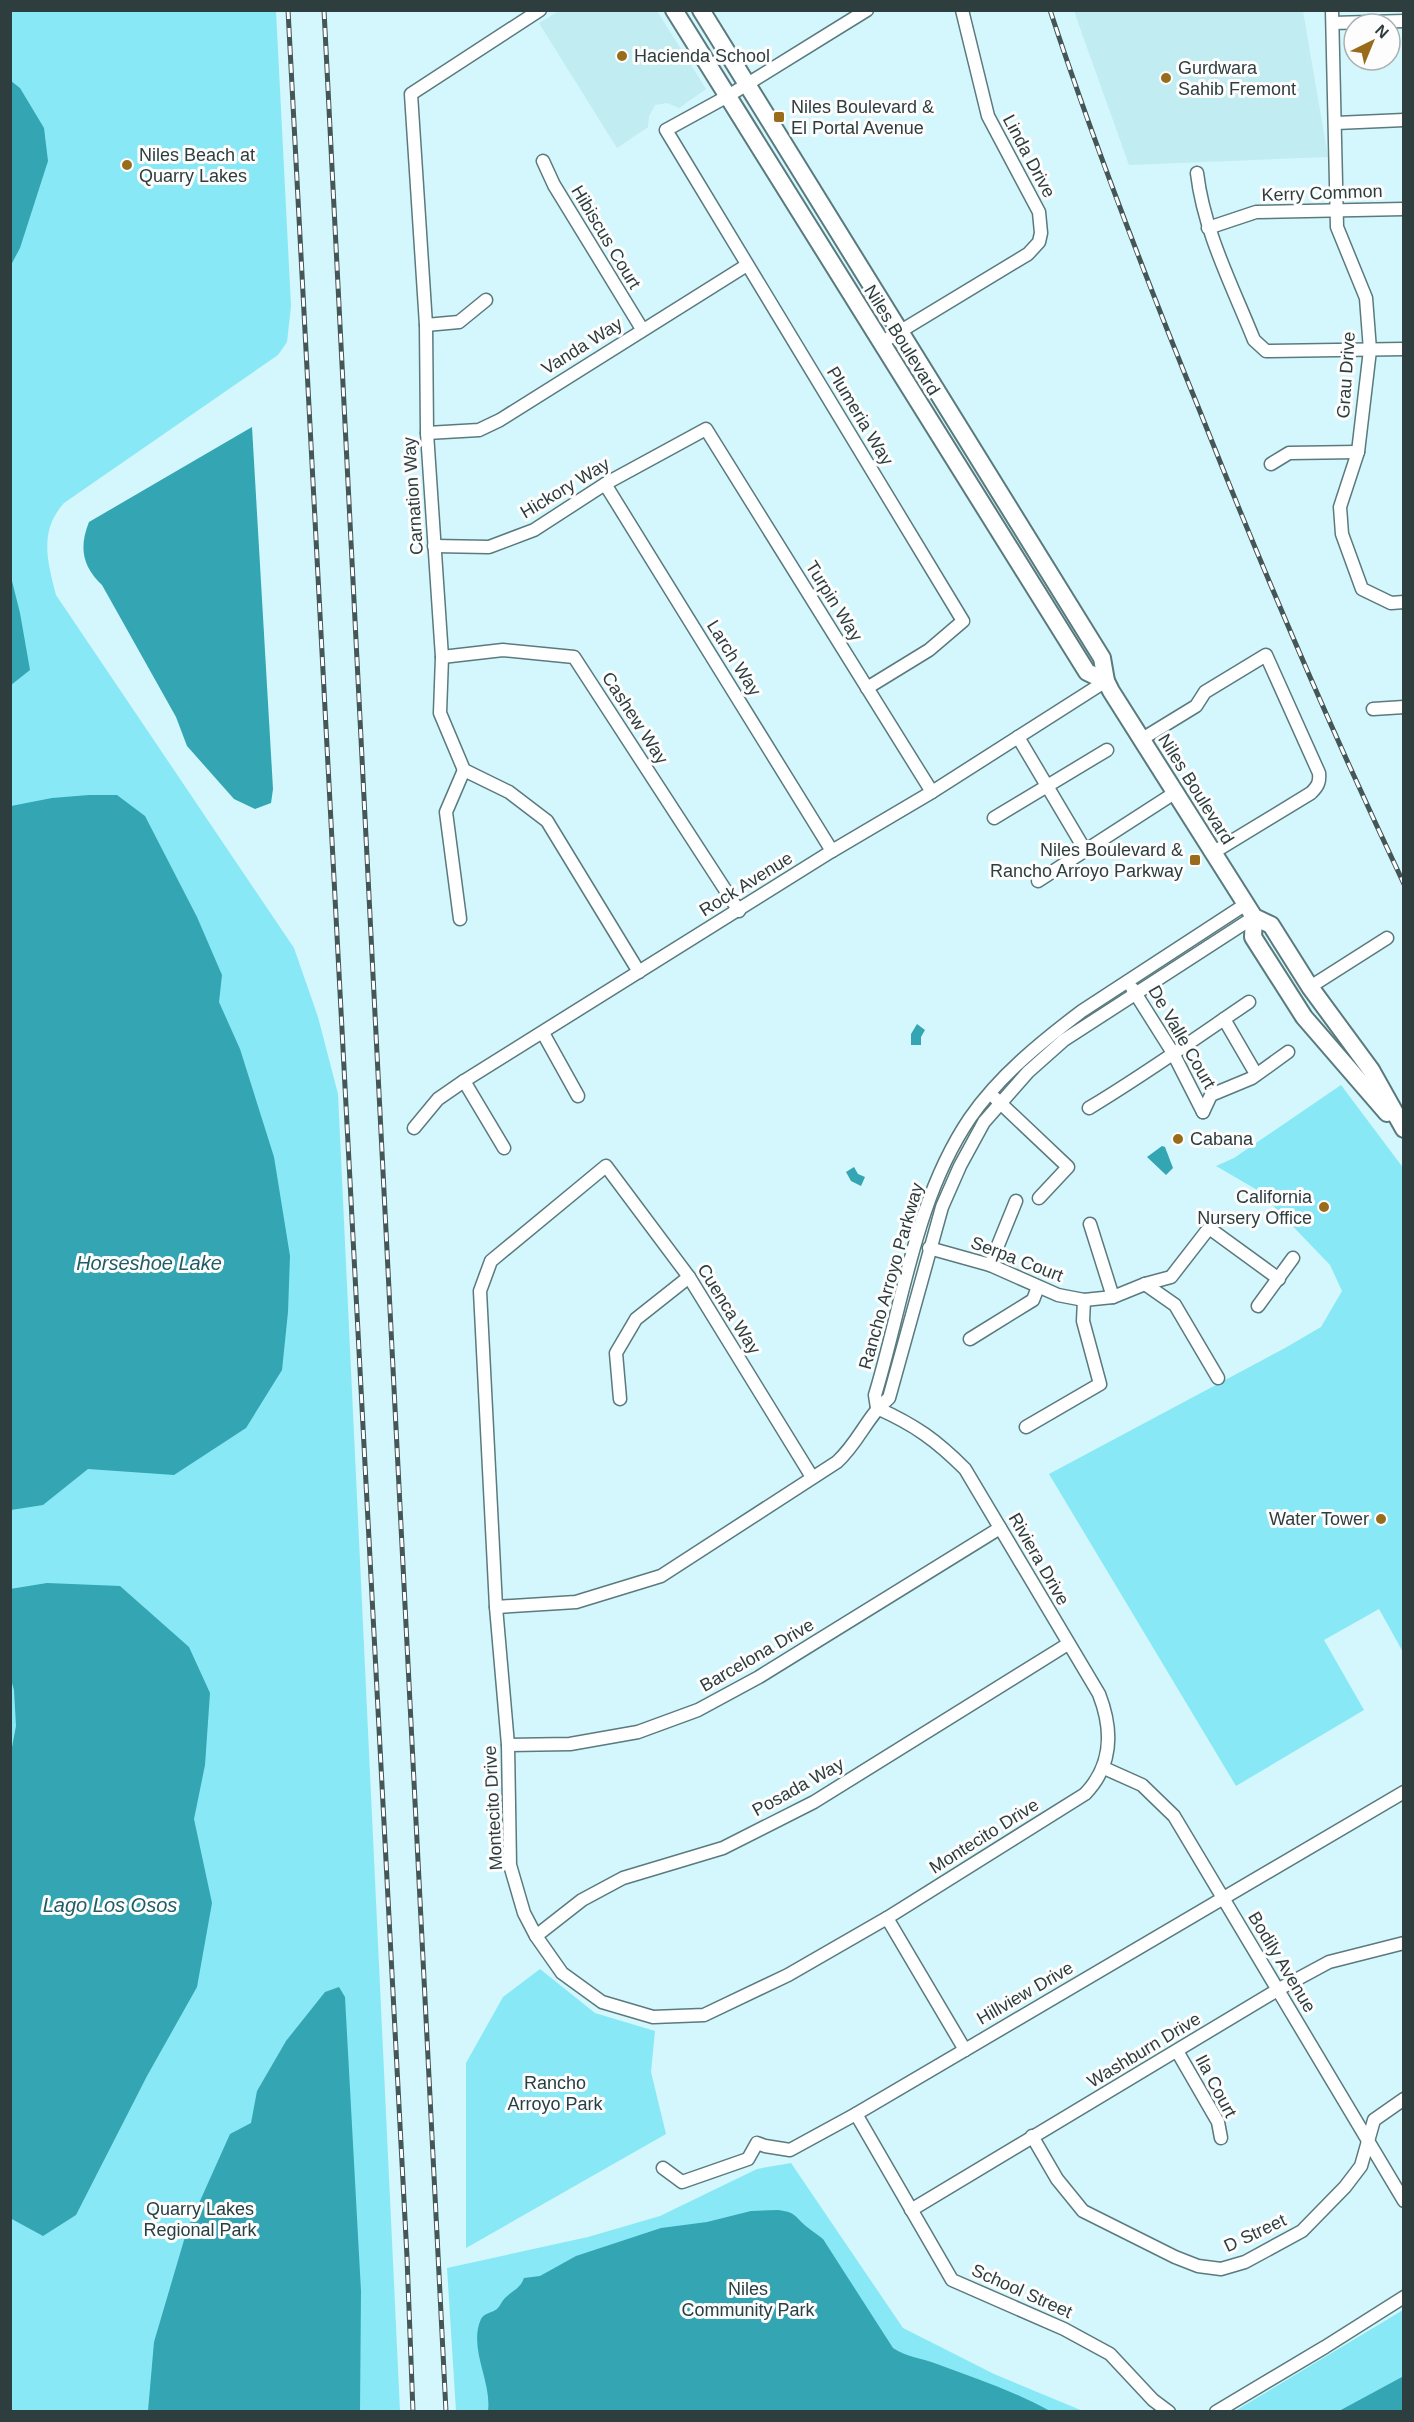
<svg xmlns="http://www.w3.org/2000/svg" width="1414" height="2422" font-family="Helvetica,sans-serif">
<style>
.built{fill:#c0ecf2}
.green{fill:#88e8f5}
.water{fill:#33a5b3}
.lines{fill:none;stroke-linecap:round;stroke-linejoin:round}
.minor-casing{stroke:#5a7a7e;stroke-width:15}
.secondary-casing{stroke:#5a7a7e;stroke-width:20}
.minor{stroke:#fff;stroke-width:12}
.secondary{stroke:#fff;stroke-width:16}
.rail-casing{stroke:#445657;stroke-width:5}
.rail{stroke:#fdfdfd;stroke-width:3;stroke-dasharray:9;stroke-linecap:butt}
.poi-dot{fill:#996c1b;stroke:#fdfdfd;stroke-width:2}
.labels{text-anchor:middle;stroke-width:6;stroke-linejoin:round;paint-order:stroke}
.poi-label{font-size:18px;fill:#2e3d3e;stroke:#fdfdfd;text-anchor:start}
.street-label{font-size:18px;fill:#2e3d3e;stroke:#fdfdfd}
.park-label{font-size:18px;fill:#274043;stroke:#fdfdfd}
.water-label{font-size:20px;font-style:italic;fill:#1f5c64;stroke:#fdfdfd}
</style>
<rect width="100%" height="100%" fill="#d3f7fc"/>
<!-- built -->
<g class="built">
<polygon points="559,11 657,11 706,89 679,108 667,103 655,105 649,116 648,127 617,148 539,23"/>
<polygon points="1074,11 1303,11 1328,157 1129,165"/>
</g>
<!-- green -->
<g class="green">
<path d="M 10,11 L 276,11 L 291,306 L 287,342 L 278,355 L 64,503 C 39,531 47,560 56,595 L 294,948 L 318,1017 L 338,1094 L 400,2411 L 11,2411 Z"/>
<polygon points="1341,1085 1404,1169 1403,1652 1379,1609 1324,1640 1364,1710 1236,1786 1049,1474 1285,1348 1321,1327 1342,1291 1330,1265 1259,1191 1216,1166 1234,1158"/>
<polygon points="540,1969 595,2013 655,2031 651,2072 666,2134 466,2248 466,2063 503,1997"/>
<polygon points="791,2163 903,2328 994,2374 1083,2411 456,2411 447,2268 588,2237 660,2216 757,2169"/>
<polygon points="1403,2310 1403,2411 1235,2411"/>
</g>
<!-- water -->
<g class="water">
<polygon points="11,81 20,88 44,128 48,161 20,248 11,265"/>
<path d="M 252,427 L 273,789 L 271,803 L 255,809 L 234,799 L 187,746 L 176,717 L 102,585 C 82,566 79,547 89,522 Z"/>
<polygon points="11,577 20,613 30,670 11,685"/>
<polygon points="89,795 117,795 145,816 197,917 222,975 219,1002 240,1049 274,1157 290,1256 288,1312 282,1370 246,1428 174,1475 88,1469 43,1505 11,1510 11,806 52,798"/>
<polygon points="917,1024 925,1030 921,1037 921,1045 911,1045 911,1034"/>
<polygon points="1162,1146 1165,1147 1173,1168 1166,1175 1147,1157"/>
<polygon points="854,1167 858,1174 865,1177 861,1186 851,1181 846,1172"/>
<polygon points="47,1583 120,1586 189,1647 210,1693 205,1765 194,1819 212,1903 197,1987 147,2076 76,2215 43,2236 10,2218 10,1758 16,1726 14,1690 10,1676 10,1589"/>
<polygon points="339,1987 345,1997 361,2291 360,2411 148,2411 154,2342 187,2230 230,2134 251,2123 257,2091 286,2041 325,1992"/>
<path d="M 778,2210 C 796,2212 795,2217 807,2227 C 812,2231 818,2235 823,2239 L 893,2348 C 906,2357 922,2358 937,2364 C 975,2378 1014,2391 1050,2411 L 488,2411 C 492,2382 468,2348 481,2319 C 484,2313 492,2313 497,2309 C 500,2306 502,2301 505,2298 C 513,2290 520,2289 524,2278 L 540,2276 L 576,2256 L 661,2228 L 707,2222 L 751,2211 Z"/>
<polygon points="1402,2377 1403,2411 1339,2411"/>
</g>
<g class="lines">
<!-- minor casing -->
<g class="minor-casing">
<g id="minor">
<polyline points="540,10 411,94 426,325 427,433 442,657 440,713 464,770 509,792 547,821 639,972"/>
<polyline points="1332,10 1337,227 1366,298 1370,350 1358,452 1340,507 1342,534 1362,589 1391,603 1404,602"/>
<polyline points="1333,23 1404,21"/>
<polyline points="1336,123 1404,120"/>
<polyline points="543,161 554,185 642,329"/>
<path d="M 1197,173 C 1204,232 1232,285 1254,340 L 1266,351 L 1404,349"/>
<polyline points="1208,228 1256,212 1404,209"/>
<polyline points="426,325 459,322 486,300"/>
<polyline points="881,343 1028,254 1039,242 1041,233 1039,212 988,116 962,10"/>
<polyline points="427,433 479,430 500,420 747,265"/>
<polyline points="1271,464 1289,453 1358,452"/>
<polyline points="605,484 832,851"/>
<polyline points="434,546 489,547 534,530 605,484 706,429 932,792"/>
<polyline points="442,657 503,650 574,657 739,911"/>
<polyline points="867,688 929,650 963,621 666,130 728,96 867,10"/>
<polyline points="1373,709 1404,707"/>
<polyline points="1018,737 1085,850"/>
<path d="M 1142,739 L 1196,706 L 1205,692 L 1266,655 L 1319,773 C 1320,782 1318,786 1311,793 L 1214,852"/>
<polyline points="994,818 1107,750"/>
<polyline points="1038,881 1176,792"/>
<polyline points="460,919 446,812 464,770"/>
<polyline points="1310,987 1387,938"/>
<polyline points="1132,988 1173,1053 1203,1112"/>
<polyline points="1224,1019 1256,1074"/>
<polyline points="543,1033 578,1096"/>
<polyline points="464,1081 504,1148"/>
<polyline points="995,1098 1068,1167 1039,1198"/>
<path d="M 1089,1108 C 1144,1075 1196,1038 1249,1002"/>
<polyline points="1203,1112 1211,1095 1252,1078 1288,1052"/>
<polyline points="414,1128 438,1099 464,1081 832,851 932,792 1106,681"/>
<polyline points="1090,1224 1113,1297"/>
<polyline points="929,1248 990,1265 1058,1295 1084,1300 1113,1297 1145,1284 1171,1277 1209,1228 1279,1279"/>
<polyline points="990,1265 1016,1201"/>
<polyline points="1145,1284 1175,1305 1218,1378"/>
<polyline points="1258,1306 1293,1258"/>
<polyline points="970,1339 1033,1300 1038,1287"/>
<polyline points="620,1399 616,1353 636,1319 689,1277"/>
<path d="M 877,1408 L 875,1395 C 903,1303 915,1199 970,1118 C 999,1076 1041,1042 1082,1011 L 1246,904"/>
<polyline points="1026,1427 1100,1384 1083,1321 1084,1300"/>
<path d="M 812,1477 L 689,1277 L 606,1166 L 491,1261 L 480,1291 L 496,1607 L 508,1745 L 510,1865 L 524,1913 L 536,1936 L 562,1973 L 602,2002 L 653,2017 L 704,2015 L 788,1975 L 887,1918 L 1085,1794 C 1113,1765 1113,1730 1099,1694 L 965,1469 C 936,1440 915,1425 877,1408"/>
<path d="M 496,1607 L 576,1602 L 661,1576 L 837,1462 C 859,1442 867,1416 889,1398 L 942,1207 L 960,1166 L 984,1122 L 1028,1072 L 1064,1040 L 1254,917"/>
<polyline points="508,1745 570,1744 638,1732 698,1710 759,1677 1000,1528"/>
<polyline points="1104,1768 1142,1785 1174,1816 1404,2201"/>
<polyline points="887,1918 965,2050"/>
<polyline points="536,1936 582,1900 623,1878 723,1848 814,1802 1068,1644"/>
<polyline points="1177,2051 1218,2122 1221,2138"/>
<polyline points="856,2114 952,2280 1064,2329 1110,2354 1153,2400 1169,2412"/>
<polyline points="1032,2136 1057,2179 1083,2211 1175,2257 1198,2266 1221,2269 1245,2262 1302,2231 1345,2187 1361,2166 1374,2120 1404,2099"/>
<polyline points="663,2168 682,2182 748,2159 757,2143 765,2146 790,2150 856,2114 1404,1792"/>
<polyline points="911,2210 1279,1989 1329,1962 1404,1943"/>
<polyline points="1216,2412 1325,2347 1404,2297"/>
</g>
</g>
<!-- secondary casing -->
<g class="secondary-casing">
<g id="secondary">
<polyline points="674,10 1087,672 1106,681"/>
<polyline points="701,10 1102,658 1106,681 1111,691 1254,917 1271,925 1310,987 1371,1070 1404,1129"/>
<polyline points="1254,917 1253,937 1304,1017 1387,1113"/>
</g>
</g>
<!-- minor -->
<use href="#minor" class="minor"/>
<!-- secondary -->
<use href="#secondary" class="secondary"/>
<!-- rail casing -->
<g class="rail-casing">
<g id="rail">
<polyline points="288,10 407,2257 413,2412"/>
<polyline points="324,10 446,2412"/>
<path d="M 1050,10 C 1095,147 1147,281 1201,414 C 1264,573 1331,730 1404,884"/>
</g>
</g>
<!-- rail -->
<use href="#rail" class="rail"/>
</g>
<!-- markers -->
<g class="poi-dot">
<circle cx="622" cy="56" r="6"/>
<circle cx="1166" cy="78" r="6"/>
<rect x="773" y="111" width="12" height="12" rx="3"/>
<circle cx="127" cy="165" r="6"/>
<rect x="1189" y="854" width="12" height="12" rx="3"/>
<circle cx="1178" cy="1139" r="6"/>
<circle cx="1324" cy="1207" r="6"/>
<circle cx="1381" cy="1519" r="6"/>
</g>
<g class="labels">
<!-- poi labels -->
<g class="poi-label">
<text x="634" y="62">Hacienda School</text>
<text x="1178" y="74">Gurdwara<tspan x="1178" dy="21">Sahib Fremont</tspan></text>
<text x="791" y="113">Niles Boulevard &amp;<tspan x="791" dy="21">El Portal Avenue</tspan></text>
<text x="139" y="161">Niles Beach at<tspan x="139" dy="21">Quarry Lakes</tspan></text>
<text x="1183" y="856" text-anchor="end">Niles Boulevard &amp;<tspan x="1183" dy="21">Rancho Arroyo Parkway</tspan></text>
<text x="1190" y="1145">Cabana</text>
<text x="1312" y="1203" text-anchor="end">California<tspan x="1312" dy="21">Nursery Office</tspan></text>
<text x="1369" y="1525" text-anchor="end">Water Tower</text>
</g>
<!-- street labels -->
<g class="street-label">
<text transform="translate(1029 156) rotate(62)" y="6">Linda Drive</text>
<text transform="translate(1322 193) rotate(-2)" y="6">Kerry Common</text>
<text transform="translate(606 237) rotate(59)" y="6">Hibiscus Court</text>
<text transform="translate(902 340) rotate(58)" y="6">Niles Boulevard</text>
<text transform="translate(582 346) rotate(-32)" y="6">Vanda Way</text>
<text transform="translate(1346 375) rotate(-86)" y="6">Grau Drive</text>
<text transform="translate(860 416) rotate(59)" y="6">Plumeria Way</text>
<text transform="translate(565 488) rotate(-31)" y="6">Hickory Way</text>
<text transform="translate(413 496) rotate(-94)" y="6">Carnation Way</text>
<text transform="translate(834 601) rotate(58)" y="6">Turpin Way</text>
<text transform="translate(734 658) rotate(58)" y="6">Larch Way</text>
<text transform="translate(635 718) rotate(57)" y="6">Cashew Way</text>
<text transform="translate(1196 789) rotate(58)" y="6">Niles Boulevard</text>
<text transform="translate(746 884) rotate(-32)" y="6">Rock Avenue</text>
<text transform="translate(1182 1037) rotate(60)" y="6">De Valle Court</text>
<text transform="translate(1017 1259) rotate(21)" y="6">Serpa Court</text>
<text transform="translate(891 1276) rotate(-74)" y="6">Rancho Arroyo Parkway</text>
<text transform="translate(729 1309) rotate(58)" y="6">Cuenca Way</text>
<text transform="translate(1039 1559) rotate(60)" y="6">Riviera Drive</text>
<text transform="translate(757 1655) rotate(-30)" y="6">Barcelona Drive</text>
<text transform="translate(798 1787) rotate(-29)" y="6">Posada Way</text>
<text transform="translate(493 1808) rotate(-93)" y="6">Montecito Drive</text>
<text transform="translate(984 1836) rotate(-32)" y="6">Montecito Drive</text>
<text transform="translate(1282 1962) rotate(59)" y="6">Bodily Avenue</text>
<text transform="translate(1025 1993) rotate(-30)" y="6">Hillview Drive</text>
<text transform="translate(1144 2050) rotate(-31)" y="6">Washburn Drive</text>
<text transform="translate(1216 2086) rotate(62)" y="6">Ila Court</text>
<text transform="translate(1255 2233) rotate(-25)" y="6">D Street</text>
<text transform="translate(1022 2291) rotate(24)" y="6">School Street</text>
</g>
<!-- park labels -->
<g class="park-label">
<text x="555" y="2089">Rancho<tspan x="555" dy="21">Arroyo Park</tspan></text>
<text x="200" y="2215">Quarry Lakes<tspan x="200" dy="21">Regional Park</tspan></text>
<text x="748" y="2295">Niles<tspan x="748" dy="21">Community Park</tspan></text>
</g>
<!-- water labels -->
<g class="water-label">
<text x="149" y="1270">Horseshoe Lake</text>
<text x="110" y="1912">Lago Los Osos</text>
</g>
</g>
<!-- border -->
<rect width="1414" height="2422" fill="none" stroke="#2e3d3e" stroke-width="24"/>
<!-- north arrow -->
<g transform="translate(1372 42) rotate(43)"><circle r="28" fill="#fdfdfd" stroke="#aab0b1" stroke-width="1.5"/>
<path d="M0-4.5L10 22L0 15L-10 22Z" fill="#996c1b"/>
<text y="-9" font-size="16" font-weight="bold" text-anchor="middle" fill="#2e3d3e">N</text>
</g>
</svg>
